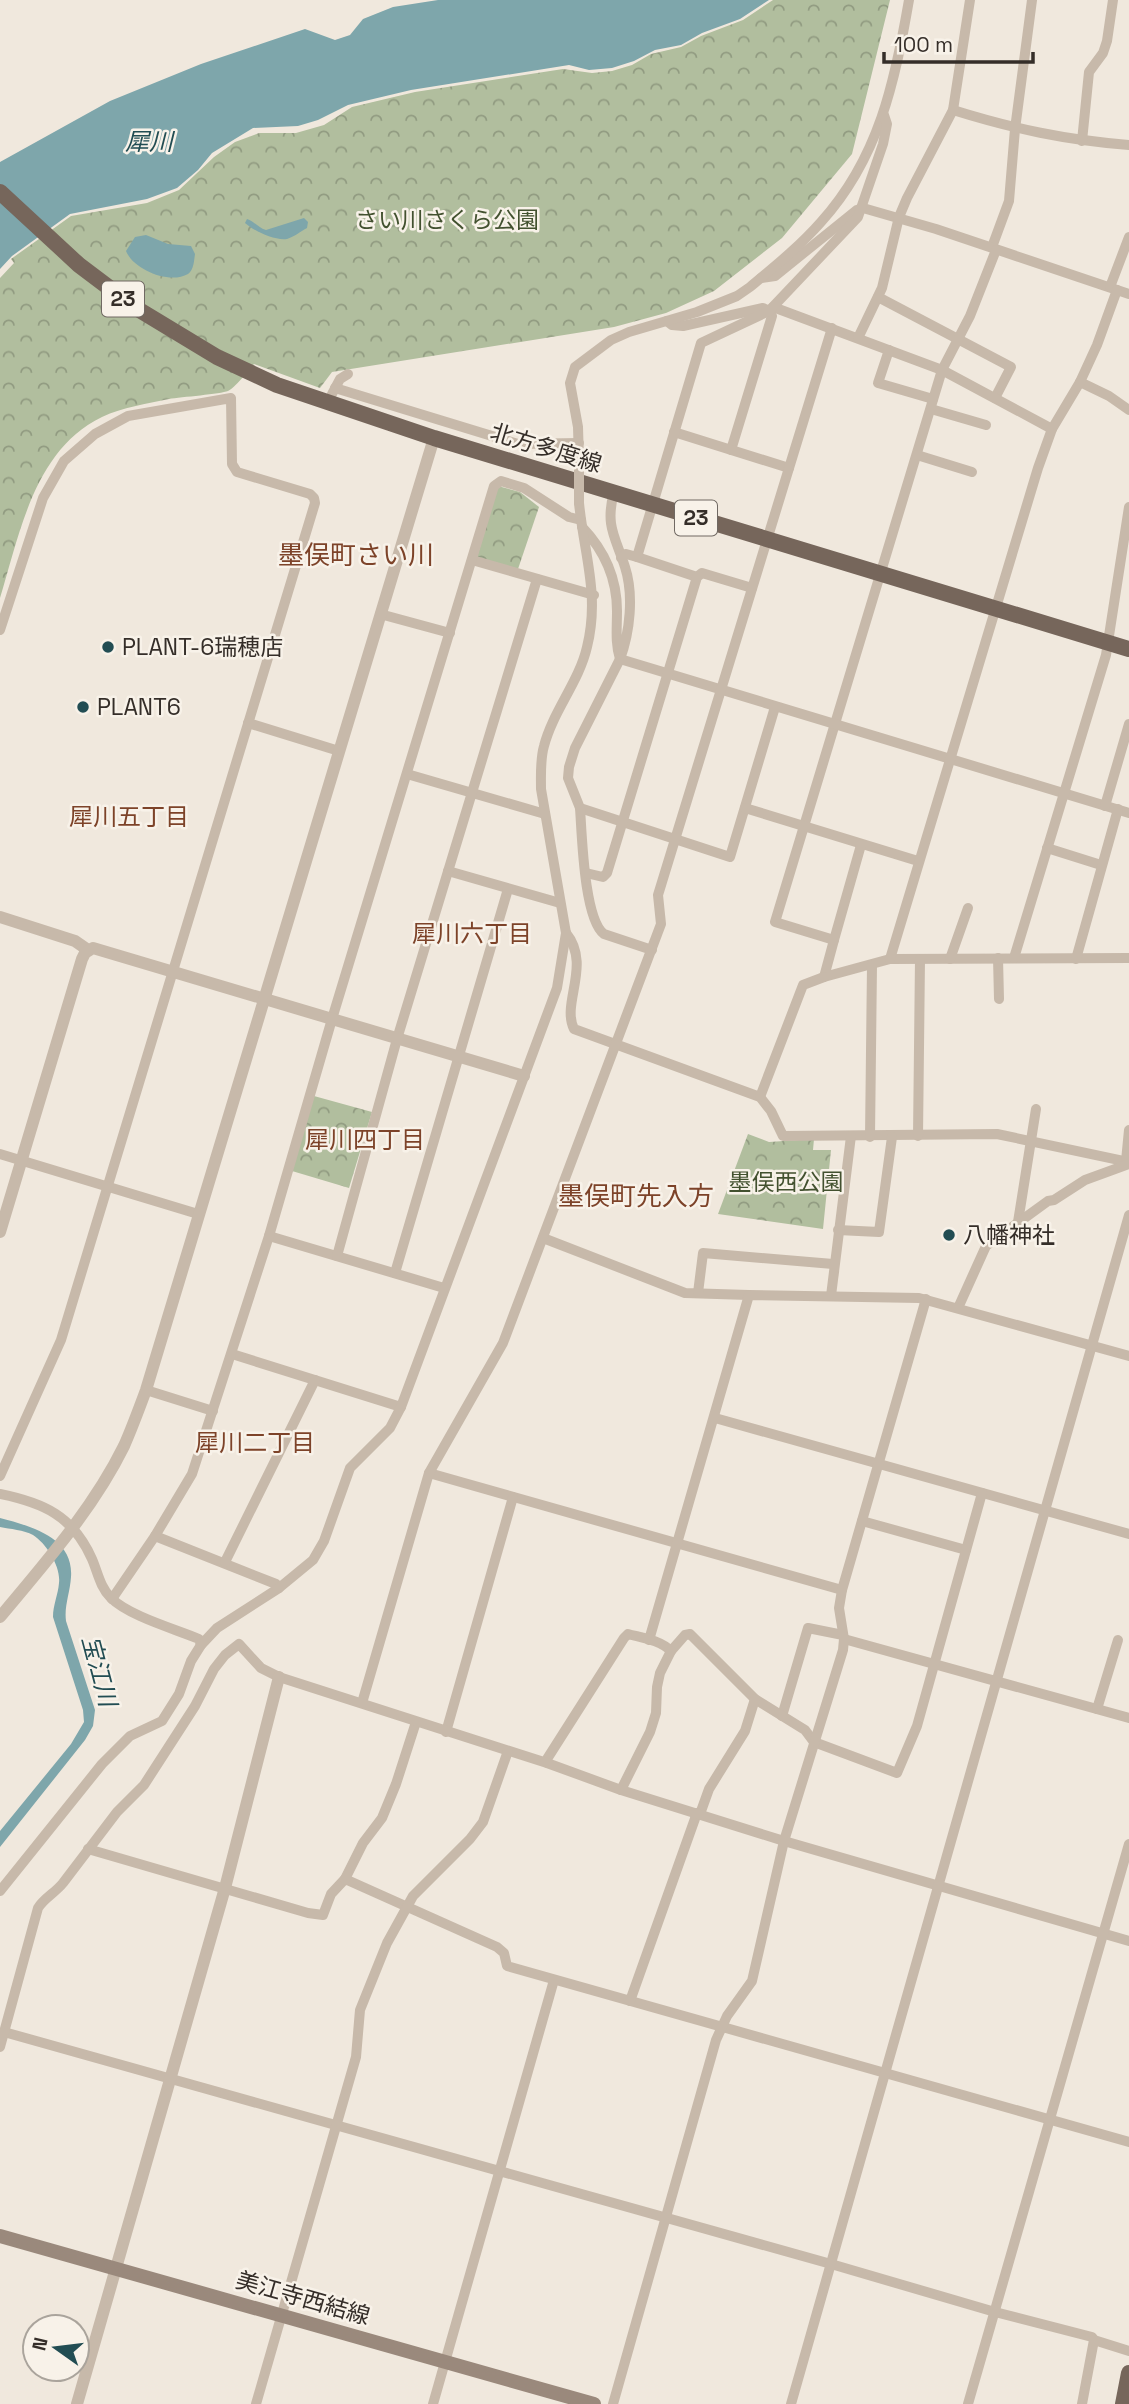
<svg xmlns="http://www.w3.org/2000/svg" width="1129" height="2404" font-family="'Space Grotesk','Noto Sans JP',sans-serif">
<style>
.forest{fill:url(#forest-crowns)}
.water{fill:#7ea6ab}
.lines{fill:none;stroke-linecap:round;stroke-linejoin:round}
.minor{stroke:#c7b9aa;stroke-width:10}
.tertiary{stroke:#c7b9aa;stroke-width:12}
.secondary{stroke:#9a897c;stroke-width:14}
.primary{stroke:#76665b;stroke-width:16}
.minor-bridge{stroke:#c7b9aa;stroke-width:10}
.poi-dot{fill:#224d53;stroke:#f8f2e9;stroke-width:2.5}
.labels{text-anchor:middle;stroke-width:5;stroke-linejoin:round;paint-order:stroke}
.shield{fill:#f8f2e9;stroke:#706963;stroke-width:2}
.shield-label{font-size:21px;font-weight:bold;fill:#352e29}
.park-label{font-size:23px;fill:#42512f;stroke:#f8f2e9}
.street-label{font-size:23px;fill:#352e29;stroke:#f8f2e9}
.poi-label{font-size:23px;fill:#352e29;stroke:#f8f2e9;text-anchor:start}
.water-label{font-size:24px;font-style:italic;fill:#224d53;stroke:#f8f2e9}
.neighbourhood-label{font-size:24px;fill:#7d4329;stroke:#f8f2e9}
.quarter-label{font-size:26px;fill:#7d4329;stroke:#f8f2e9}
</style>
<defs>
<pattern id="forest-crowns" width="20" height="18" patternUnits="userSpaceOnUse" patternTransform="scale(1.75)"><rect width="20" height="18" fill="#b1be9e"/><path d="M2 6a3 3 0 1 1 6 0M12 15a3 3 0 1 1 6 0" fill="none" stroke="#919b81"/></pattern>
</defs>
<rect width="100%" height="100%" fill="#f0e8dd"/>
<!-- forest -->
<g class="forest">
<path d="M 773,0 L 890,0 L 852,154 L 782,238 L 714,291 L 666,313 L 614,327 L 332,372 L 320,388 L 254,364 C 248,371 235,388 228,391 C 221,394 181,397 169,399 C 146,404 123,407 102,417 C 34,450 20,533 0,598 L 0,278 L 14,263 L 11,259 L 71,216 L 147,203 L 179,190 L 214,157 L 235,142 L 259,133 L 296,133 L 324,125 L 352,107 L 415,92 L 563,69 L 592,73 L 612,71 L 632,65 L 651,54 L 681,47 L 701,36 L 743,20 Z"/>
<polygon points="498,486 520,492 539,507 518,569 477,557"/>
<polygon points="314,1096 372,1112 349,1188 292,1171"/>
<polygon points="748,1134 769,1142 814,1139 813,1150 831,1150 823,1229 718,1214"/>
</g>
<!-- water -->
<g class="water">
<polygon points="438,0 769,0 740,19 702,33 681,45 655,50 634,61 612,68 589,70 569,65 411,90 348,105 318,120 298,126 253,128 212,153 198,170 177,188 147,199 70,214 12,256 0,269 0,162 110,101 201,64 305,29 335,40 350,35 363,19 393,7"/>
<path d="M 304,218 L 308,222 L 307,228 C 301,231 294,237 287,239 C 275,241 254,231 245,223 L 247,219 C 254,221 258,228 266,230 Z"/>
<path d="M 146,235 L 168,244 L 191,246 L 195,254 C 194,260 194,270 188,274 C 169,285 133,269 126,251 L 135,237 Z"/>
<path d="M 0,1518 C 30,1526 74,1537 71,1577 C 70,1593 64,1606 66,1621 L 95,1710 L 93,1726 L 85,1740 L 0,1847 L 0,1831 L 71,1744 L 84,1722 L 83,1710 L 53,1617 C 53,1605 58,1595 59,1583 C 61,1567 47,1544 33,1535 C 24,1530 10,1529 0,1527 Z"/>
</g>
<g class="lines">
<!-- minor -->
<g class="minor">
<path d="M 953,110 C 1014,129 1066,140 1129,145"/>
<polyline points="1082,141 1089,72 1103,53 1107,41 1113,0"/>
<polyline points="992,247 1009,201 1015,129 1032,0"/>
<polyline points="761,278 775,276 857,210 863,208 936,229 1129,294"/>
<polyline points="1110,287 1129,237"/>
<polyline points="878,297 1011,367 995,398"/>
<polyline points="773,307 942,370 970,316 996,250"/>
<polyline points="667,321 672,325 683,326 763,308 769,311 772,316 731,450"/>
<polyline points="858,338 882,288 899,217 907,198 953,110 970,0"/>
<polyline points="889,350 878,383 933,399"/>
<polyline points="1080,382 1109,396 1129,410"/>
<polyline points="335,388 518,444 579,443"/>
<polyline points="332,394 340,379 348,374"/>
<polyline points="931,409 986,425"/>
<polyline points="1052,429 942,370 775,922 834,940 824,977 890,959 1129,958"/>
<polyline points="674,432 789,468"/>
<polyline points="917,455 972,472"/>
<path d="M 579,461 L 578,427 L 570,383 L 575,367 L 611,340 L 629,332 L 697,312 L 737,296 L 750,287 C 774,267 800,246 821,222 C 879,158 895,81 909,0"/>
<path d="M 582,527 C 604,550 617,579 617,611 C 617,628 615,643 620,659 C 630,632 634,595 625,567 C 615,536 605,526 614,492"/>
<polyline points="637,557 697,577"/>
<polyline points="621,558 626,554 637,557 701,343 769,311 858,217 883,144 887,124 884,115"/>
<polyline points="472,560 594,595"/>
<polyline points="380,614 450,633"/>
<polyline points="0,630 43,498 64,461 95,434 128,416 231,398 232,464 237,472 310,494 314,498 315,503 61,1340 0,1476"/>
<polyline points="775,707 730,857 580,808 568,778 569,767 575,748 620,659 1129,813"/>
<polyline points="248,723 339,751"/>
<polyline points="407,774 545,814"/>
<polyline points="1105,806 1129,724"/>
<path d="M 580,808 C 582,835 584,919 604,934 L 652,950"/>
<polyline points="745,808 918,861"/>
<polyline points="1047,848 1101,865"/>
<polyline points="448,871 560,903"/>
<polyline points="586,873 603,877 607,873 697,577 702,573 752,588"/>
<path d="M 566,933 C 592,965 561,1003 574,1029 L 760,1097 L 771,1111 L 783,1136 L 997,1134 L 1129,1162"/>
<polyline points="834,940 861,845"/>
<polyline points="998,958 999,999"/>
<polyline points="1014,958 1106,655 1129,507"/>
<polyline points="890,959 1038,468 1052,429 1080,382 1097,345 1117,290"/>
<polyline points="950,959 968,908"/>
<polyline points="1076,959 1118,809"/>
<polyline points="760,1097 803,985 824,977"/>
<polyline points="918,1136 920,959"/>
<polyline points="870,1137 872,965"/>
<polyline points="0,1154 198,1214"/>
<polyline points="1126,1161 1129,1130"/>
<polyline points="1018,1222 1036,1109"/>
<polyline points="838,1230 879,1232 892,1137"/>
<polyline points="269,1236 444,1288"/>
<polyline points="543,1238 685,1293 749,1295"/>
<polyline points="337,1256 397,1039 537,579"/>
<polyline points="395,1273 508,889"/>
<polyline points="698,1293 703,1253 833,1264"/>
<polyline points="831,1296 851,1136"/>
<polyline points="958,1308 986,1246 1048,1201 1054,1200 1085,1180 1129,1164"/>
<polyline points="232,1354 401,1407"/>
<polyline points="146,1390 213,1411"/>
<polyline points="715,1418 1129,1534"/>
<polyline points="429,1473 842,1590"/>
<path d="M 0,1494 C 44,1503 73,1516 92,1559 C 98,1573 100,1587 111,1598 C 129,1616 175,1629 199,1639 L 201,1645"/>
<polyline points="862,1521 966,1550"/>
<polyline points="155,1536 276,1584 279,1588"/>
<polyline points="225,1562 315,1380"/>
<polyline points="112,1599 155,1536 192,1474 269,1236 332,1019 494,486 501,481 524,488 569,517 581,520"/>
<polyline points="844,1639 1129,1718"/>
<polyline points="649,1640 749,1295 919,1298 1129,1356"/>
<polyline points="362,1703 429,1473 503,1343 661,924 658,895 832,328"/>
<polyline points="1097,1709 1118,1640"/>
<polyline points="782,1716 808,1628 843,1635"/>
<polyline points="446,1732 513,1497"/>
<path d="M 547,1763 L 547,1759 L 624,1638 L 628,1634 C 643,1638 660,1640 671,1651 L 685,1635 L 690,1634 L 755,1699 L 805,1730 L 814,1742 L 897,1773 L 917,1726 L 982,1493"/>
<polyline points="621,1790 650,1732 656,1713 657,1687 660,1673 671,1651"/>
<polyline points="700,1814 709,1789 745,1731 755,1699"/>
<polyline points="88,1849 308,1913 323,1915 331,1894 345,1879 497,1947 504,1953 507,1966 1129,2142"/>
<polyline points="345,1879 363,1843 382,1818 396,1784 416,1722"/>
<path d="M 0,1891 L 102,1764 L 130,1736 L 162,1721 L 179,1694 L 191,1661 L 201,1645 L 217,1628 L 279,1588 L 313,1560 L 324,1541 L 350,1468 L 390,1428 L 401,1407 L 557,988 L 566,933 L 541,789 C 541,774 540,760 544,746 C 553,711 579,682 587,647 C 600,595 584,554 579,503"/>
<polyline points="630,2001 697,1813"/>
<polyline points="4,2032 831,2264 995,2312 1092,2337 1094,2340"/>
<path d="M 0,2047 L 38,1908 C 44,1898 55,1893 63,1883 L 117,1812 L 144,1785 L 195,1706 L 214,1669 L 225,1655 L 239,1644 L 261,1668 L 279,1677 L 547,1763 L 621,1790 L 784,1841 L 1129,1941"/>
<polyline points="256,2404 356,2057 360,2010 387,1943 413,1896 470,1839 483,1822 508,1751"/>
<polyline points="433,2404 554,1980"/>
<polyline points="613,2404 716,2040 727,2016 752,1981 784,1841 843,1650 844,1639 839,1608 842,1590 926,1299"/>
<polyline points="791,2404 1129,1215"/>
<polyline points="968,2404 1129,1844"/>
<polyline points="1082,2404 1094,2340 1129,2351"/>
</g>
<!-- tertiary -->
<g class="tertiary">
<polyline points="0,917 75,941 88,950"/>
<polyline points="0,1232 82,959 85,953 93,948 524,1076"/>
<path d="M 0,1617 C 45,1563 93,1509 124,1446 C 132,1428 139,1409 146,1390 L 434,438"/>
<polyline points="77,2404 225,1888 279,1677"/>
</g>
<!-- secondary -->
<polyline class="secondary" points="0,2236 594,2404"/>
<!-- primary -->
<g class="primary">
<polyline points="0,192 79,265 136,308 217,357 277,385 434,438 1129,649"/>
<polyline points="1123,2404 1129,2373"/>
</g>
<!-- minor-bridge -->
<polyline class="minor-bridge" points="579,503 579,461"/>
</g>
<!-- markers -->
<g class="poi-dot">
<circle cx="108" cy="647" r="7"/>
<circle cx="83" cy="707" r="7"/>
<circle cx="949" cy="1235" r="7"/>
</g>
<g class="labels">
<!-- shield labels -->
<g class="shield">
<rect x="102" y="281.5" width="42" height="35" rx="5"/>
<rect x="675" y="500.5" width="42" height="35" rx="5"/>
</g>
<g class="shield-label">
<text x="123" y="306">23</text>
<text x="696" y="525">23</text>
</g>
<!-- park labels -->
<g class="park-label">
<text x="447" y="228">さい川さくら公園</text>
<text x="786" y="1190">墨俣西公園</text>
</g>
<!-- street labels -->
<g class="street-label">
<text transform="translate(546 448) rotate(17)" y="8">北方多度線</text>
<text transform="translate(303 2298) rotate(16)" y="8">美江寺西結線</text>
</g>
<!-- poi labels -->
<g class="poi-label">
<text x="122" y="655">PLANT-6瑞穂店</text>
<text x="97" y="715">PLANT6</text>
<text x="963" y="1243">八幡神社</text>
</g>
<!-- water labels -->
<g class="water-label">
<text x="149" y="150">犀川</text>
<text transform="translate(99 1671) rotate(75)" y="8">宝江川</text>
</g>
<!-- neighbourhood labels -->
<g class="neighbourhood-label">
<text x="129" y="825">犀川五丁目</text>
<text x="472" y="942">犀川六丁目</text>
<text x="365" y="1148">犀川四丁目</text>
<text x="255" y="1451">犀川二丁目</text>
</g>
<!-- quarter labels -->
<g class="quarter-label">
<text x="356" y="564">墨俣町さい川</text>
<text x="636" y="1205">墨俣町先入方</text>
</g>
</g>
<!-- north arrow -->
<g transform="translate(56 2348) rotate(284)"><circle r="33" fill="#f8f2e9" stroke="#aaa49c" stroke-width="2"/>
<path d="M0-5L12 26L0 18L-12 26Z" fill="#224d53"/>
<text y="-10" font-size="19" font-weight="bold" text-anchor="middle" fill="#352e29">N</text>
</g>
<!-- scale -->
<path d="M884 52v10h149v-10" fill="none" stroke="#352e29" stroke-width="3.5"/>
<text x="894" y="52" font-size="21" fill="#352e29" stroke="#f8f2e9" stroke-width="5" paint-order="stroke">100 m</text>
</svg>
